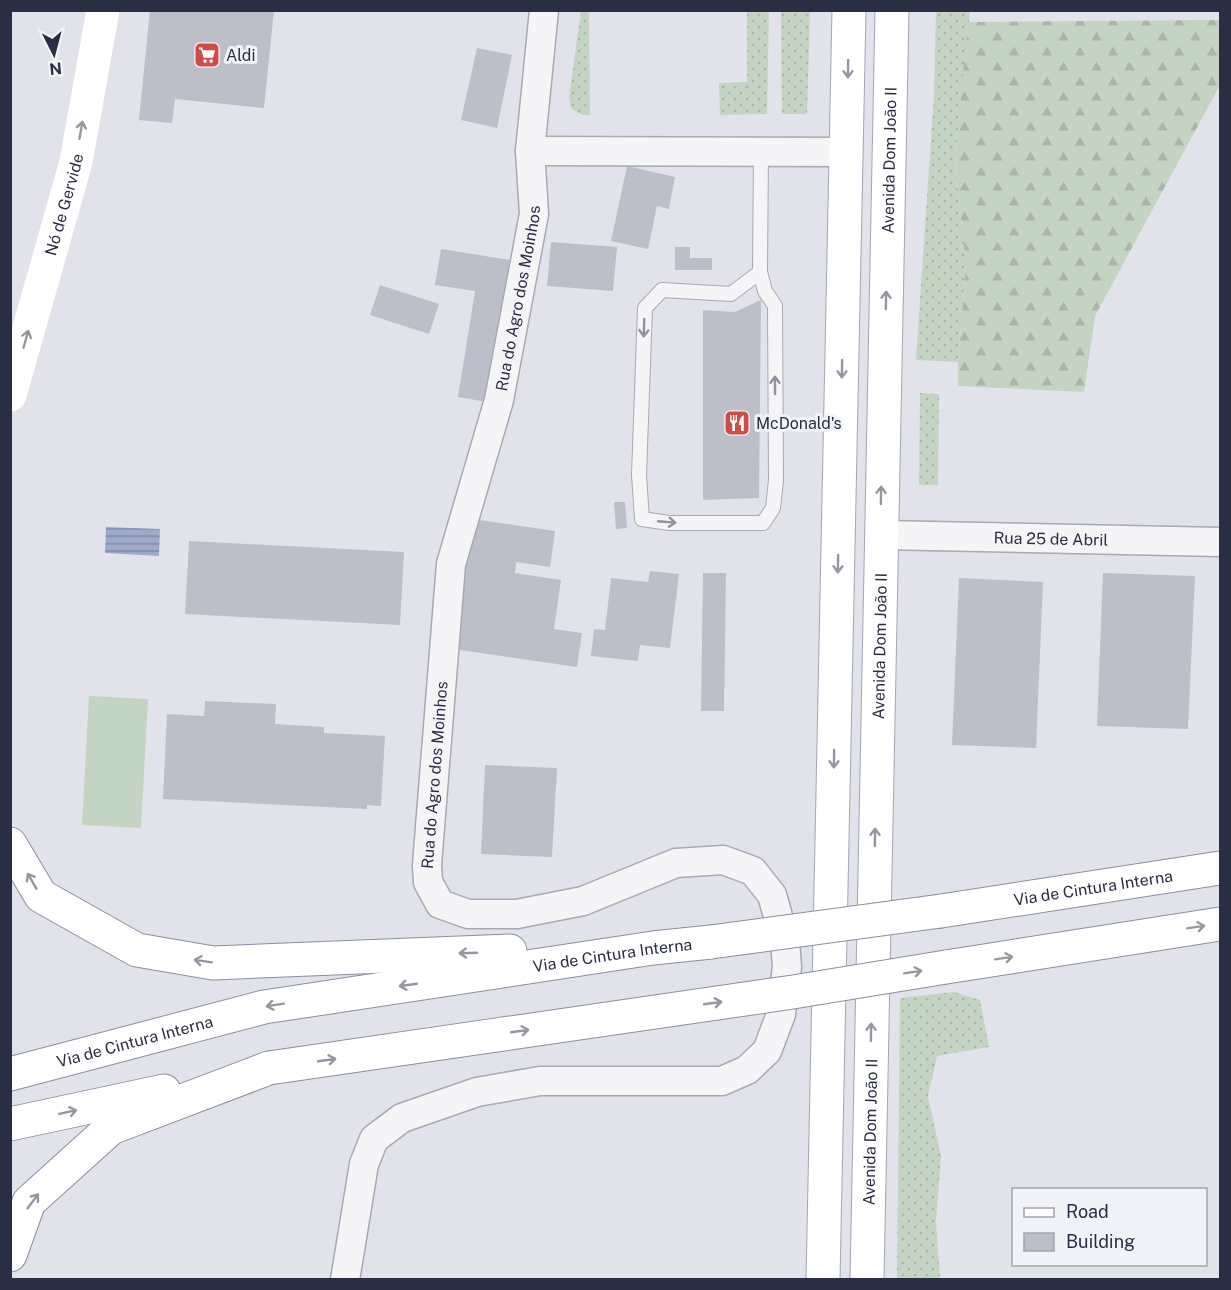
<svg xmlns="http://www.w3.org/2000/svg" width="1231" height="1290" font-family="'Public Sans',sans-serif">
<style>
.grass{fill:url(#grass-dots)}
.forest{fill:url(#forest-firs)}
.pitch{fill:#c4d4c3}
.water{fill:url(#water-rules)}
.building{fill:#bcbeca}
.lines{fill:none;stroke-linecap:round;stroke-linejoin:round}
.lane-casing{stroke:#a7a9b4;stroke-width:16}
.street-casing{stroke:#a7a9b4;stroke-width:31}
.primary-casing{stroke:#a1a5b6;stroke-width:35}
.highway-casing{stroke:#898ea1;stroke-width:35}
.lane{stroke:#f5f5f8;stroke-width:14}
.street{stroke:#f5f5f8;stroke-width:28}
.secondary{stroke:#fff;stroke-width:33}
.primary{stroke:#fff;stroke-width:33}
.highway{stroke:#fff;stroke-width:33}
.highway-bridge-casing{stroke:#898ea1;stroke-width:35;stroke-linecap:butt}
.highway-bridge{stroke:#fff;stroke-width:33}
.oneway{stroke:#9496a0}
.oneway2{stroke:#90929d}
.labels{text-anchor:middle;stroke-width:6;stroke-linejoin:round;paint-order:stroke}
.poi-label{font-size:16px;fill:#2a2e42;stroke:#f2f3f8;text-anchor:start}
.street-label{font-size:16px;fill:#2a2e42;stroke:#f2f3f8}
</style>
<defs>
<pattern id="grass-dots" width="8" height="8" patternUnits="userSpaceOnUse" patternTransform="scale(1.5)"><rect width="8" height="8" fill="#c4d4c3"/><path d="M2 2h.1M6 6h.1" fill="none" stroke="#a9b6a9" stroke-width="1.8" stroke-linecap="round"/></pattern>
<pattern id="forest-firs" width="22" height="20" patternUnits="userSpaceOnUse" patternTransform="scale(1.5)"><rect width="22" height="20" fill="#c4d4c3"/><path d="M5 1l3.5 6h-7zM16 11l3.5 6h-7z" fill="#a9b6a9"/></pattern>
<pattern id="water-rules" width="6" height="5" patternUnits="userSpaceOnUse" patternTransform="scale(1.5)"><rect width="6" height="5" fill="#9daaca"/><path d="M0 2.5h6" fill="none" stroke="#808ba6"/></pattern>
</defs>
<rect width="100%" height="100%" fill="#e2e3ea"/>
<!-- grass -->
<g class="grass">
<polygon points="581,11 589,11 590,115 582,115 571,108 569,98"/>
<polygon points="747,11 769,11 767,114 720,115 719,83 747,82"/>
<polygon points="781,11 810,11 807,114 782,114"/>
<polygon points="936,11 970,11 955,163 966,263 958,362 916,360 934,95"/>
<polygon points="920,393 939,394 938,485 919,485"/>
<polygon points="954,992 980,1000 989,1047 937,1056 928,1096 941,1156 936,1222 940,1279 897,1279 900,998"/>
</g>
<!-- forest -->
<polygon class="forest" points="1220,20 1220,85 1095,316 1084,392 958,386 958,362 966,263 955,163 968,22"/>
<!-- pitch -->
<polygon class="pitch" points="89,696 148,699 141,828 82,825"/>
<!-- water -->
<polygon class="water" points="106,527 160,529 159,556 105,553"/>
<!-- building -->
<g class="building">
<polygon points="150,10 274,10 264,108 175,99 172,123 139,120"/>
<polygon points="477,48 512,55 497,128 461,120"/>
<polygon points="627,166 675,177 669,209 657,206 648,249 611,241"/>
<polygon points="551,242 617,247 613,291 547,286"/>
<polygon points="675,247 690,247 690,258 712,258 712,270 675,270"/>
<polygon points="441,249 510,260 487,402 458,397 475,291 435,285"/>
<polygon points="380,285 439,304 429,334 370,315"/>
<polygon points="761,300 759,498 703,500 703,310 735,312"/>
<polygon points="614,502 625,502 627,528 616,529"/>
<polygon points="473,519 555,531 550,567 516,562 515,573 561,580 554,629 582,633 577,667 453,649"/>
<polygon points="189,541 404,552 400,625 185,614"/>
<polygon points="650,571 679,574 670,648 640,645 638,661 591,656 594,629 605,630 611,578 648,582"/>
<polygon points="703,573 726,573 724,711 701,711"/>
<polygon points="1103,573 1195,576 1188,729 1097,726"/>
<polygon points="959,578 1043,582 1036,748 952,745"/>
<polygon points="205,701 276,704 275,724 324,727 324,733 385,736 381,806 367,805 367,809 163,799 167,714 204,716"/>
<polygon points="485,765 557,768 552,857 481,854"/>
</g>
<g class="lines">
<!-- lane casing -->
<g class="lane-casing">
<polyline id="lane" points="760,272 765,291 775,306 776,480 773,508 763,523 669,523 642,519 639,475 645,308 662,290 731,294 760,272 761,150"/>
</g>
<!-- street casing -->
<g class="street-casing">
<g id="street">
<polyline points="530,151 847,152"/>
<path id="s1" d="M 881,535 L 1220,542"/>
<path id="s2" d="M 345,1280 L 364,1164 L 374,1139 L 402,1118 L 477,1092 L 540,1081 L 722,1081 L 747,1070 L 767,1051 L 781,1014 L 787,967 L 785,941 L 772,895 L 753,871 L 723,860 L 676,863 L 583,901 L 517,914 L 468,914 L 440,904 L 428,882 L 427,865 L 451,564 L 499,400 L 534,214 L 530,151 L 544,10"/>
</g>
</g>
<!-- primary casing -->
<g class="primary-casing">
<g id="primary">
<polyline points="823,1280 849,10"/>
<path id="s4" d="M 867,1280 L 892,10"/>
</g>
</g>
<!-- highway casing -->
<g class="highway-casing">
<g id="highway">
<polyline points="10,844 41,896 137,950 213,963 510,951"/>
<path id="s5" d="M 941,911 L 1220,868"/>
<polyline points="946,967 1220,924"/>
<path id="s6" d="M 10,1074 L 264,1007 L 653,948 L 711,942"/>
<polyline points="10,1124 164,1091"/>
<polyline points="10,1255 29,1202 111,1128 269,1068"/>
</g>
</g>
<!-- lane -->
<use href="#lane" class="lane"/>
<!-- street -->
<use href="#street" class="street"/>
<!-- secondary -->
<path class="secondary" id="s3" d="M 10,395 L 76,162 L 103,10"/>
<!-- primary -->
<use href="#primary" class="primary"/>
<!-- highway -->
<use href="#highway" class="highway"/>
<!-- highway-bridge casing -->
<g class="highway-bridge-casing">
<g id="highway-bridge">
<polyline points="711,942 941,911"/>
<polyline points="269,1068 793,992 946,967"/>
</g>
</g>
<!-- highway-bridge -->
<use href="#highway-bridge" class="highway-bridge"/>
</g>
<!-- one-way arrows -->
<defs><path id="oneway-shaft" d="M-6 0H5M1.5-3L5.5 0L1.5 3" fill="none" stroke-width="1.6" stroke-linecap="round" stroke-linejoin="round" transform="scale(1.5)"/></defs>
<g class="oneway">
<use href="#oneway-shaft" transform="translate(848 69) rotate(91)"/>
<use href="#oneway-shaft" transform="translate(81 130) rotate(-80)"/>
<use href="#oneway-shaft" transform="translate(886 300) rotate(-89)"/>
<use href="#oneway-shaft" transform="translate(26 339) rotate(-74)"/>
<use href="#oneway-shaft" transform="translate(842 369) rotate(91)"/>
<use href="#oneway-shaft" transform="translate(881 495) rotate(-89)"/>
<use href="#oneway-shaft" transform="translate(838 564) rotate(91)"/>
<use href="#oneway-shaft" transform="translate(834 759) rotate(91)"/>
<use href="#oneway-shaft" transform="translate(875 837) rotate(-89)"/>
<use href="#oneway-shaft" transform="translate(32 881) rotate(-120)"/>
<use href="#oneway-shaft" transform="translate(1196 927) rotate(-9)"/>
<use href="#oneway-shaft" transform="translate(468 953) rotate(178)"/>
<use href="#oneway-shaft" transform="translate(1004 958) rotate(-9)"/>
<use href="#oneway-shaft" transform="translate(203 961) rotate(-171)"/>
<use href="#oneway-shaft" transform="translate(913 972) rotate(-9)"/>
<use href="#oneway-shaft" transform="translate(408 985) rotate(172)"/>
<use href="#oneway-shaft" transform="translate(713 1003) rotate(-8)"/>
<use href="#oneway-shaft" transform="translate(275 1005) rotate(171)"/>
<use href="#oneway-shaft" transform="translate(520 1031) rotate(-8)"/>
<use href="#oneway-shaft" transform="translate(871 1032) rotate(-89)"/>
<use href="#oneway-shaft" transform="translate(327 1060) rotate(-8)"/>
<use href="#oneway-shaft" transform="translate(68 1112) rotate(-12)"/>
<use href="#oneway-shaft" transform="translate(33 1201) rotate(-53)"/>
</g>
<g class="oneway2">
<use href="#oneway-shaft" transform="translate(644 328) rotate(92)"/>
<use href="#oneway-shaft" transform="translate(775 385) rotate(-90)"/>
<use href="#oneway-shaft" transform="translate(667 522) rotate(5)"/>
</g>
<!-- icons -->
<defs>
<g id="supermarket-square" transform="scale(1.35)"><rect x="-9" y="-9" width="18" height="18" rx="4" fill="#cf4d47" stroke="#f2f3f8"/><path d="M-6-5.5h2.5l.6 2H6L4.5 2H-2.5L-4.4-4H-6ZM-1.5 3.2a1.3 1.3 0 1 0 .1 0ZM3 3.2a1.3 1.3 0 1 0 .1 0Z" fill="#fff"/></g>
<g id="restaurant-square" transform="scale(1.35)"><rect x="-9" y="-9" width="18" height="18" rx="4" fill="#cf4d47" stroke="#f2f3f8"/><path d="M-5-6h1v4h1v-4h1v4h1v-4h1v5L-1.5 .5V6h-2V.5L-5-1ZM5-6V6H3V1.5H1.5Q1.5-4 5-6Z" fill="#fff"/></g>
</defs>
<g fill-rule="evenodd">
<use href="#supermarket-square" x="207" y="55"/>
<use href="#restaurant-square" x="737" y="423"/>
</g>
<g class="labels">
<!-- poi labels -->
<g class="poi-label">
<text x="226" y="61">Aldi</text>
<text x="756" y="429">McDonald's</text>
</g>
<!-- street labels -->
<g class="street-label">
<text dy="6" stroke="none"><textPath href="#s4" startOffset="1120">Avenida Dom João II</textPath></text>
<text dy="6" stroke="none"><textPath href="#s3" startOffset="198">Nó de Gervide</textPath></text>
<text dy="6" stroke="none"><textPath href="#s2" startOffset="1695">Rua do Agro dos Moinhos</textPath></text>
<text dy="6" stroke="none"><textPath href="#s1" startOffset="170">Rua 25 de Abril</textPath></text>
<text dy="6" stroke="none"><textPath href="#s4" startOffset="634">Avenida Dom João II</textPath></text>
<text dy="6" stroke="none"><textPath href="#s2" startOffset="1209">Rua do Agro dos Moinhos</textPath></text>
<text dy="6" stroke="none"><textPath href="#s5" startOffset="154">Via de Cintura Interna</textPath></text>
<text dy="6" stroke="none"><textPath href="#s6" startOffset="615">Via de Cintura Interna</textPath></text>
<text dy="6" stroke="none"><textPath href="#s6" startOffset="129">Via de Cintura Interna</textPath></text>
<text dy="6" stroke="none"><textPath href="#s4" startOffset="148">Avenida Dom João II</textPath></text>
</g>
</g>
<!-- border -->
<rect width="1231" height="1290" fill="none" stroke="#2a2e42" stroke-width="24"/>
<!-- legend -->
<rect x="1012" y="1188" width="195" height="78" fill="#f2f3f8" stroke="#a2a4af" stroke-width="1.5"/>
<rect x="1024" y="1208" width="30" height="9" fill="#ffffff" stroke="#a2a4af" stroke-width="1.5"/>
<text x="1066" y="1218" font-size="18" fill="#2a2e42">Road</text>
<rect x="1024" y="1233" width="30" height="18" fill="#bcbeca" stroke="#a2a4af" stroke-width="1.5"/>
<text x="1066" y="1248" font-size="18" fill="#2a2e42">Building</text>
<!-- north arrow -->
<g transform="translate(54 54) rotate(174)" stroke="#f2f3f8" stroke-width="4.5" paint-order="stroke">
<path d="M0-4.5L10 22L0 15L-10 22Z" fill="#2a2e42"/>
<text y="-9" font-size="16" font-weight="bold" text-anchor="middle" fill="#2a2e42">N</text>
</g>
</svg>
